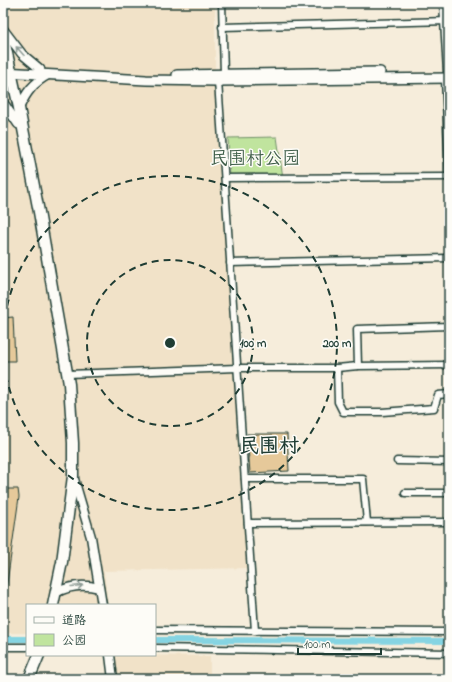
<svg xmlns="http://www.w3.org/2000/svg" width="452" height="682" font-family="'Indie Flower','LXGW WenKai TC',sans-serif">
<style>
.built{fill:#f1e2c8}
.green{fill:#c0e49e;stroke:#709069}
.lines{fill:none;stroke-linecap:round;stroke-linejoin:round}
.canal{stroke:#85d4e2;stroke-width:6}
.building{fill:#e6c99a;stroke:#1f3d34}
.minor-casing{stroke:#1f3d34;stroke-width:9}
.tertiary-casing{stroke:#1f3d34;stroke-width:11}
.secondary-casing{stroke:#1f3d34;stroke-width:12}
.primary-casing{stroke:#1f3d34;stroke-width:13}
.minor{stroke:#fdfcf7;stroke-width:6}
.tertiary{stroke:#fdfcf7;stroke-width:8}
.secondary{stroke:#fdfcf7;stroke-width:9}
.primary{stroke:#fdfcf7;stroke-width:10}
.oneway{stroke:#8e9c96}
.ring{fill:none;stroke:#1f3d34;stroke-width:2;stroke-dasharray:7 5}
.labels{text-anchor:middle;stroke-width:3;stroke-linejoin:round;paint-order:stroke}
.park-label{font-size:18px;fill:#3f5e49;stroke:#fdfcf7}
.quarter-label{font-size:20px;font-weight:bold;fill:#1f3d34;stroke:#fdfcf7}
.centre{fill:#1f3d34;stroke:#fdfcf7;stroke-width:2}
.ring-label{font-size:12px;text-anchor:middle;font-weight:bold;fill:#1f3d34;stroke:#fdfcf7;stroke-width:3;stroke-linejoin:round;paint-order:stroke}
</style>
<rect width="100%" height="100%" fill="#f6eddb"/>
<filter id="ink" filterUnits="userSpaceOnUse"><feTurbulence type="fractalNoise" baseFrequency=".025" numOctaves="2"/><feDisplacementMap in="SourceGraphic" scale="8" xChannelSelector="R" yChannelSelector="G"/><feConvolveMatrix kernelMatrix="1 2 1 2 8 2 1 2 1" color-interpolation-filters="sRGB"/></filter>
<g filter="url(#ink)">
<!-- built -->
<g class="built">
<polygon points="3,3 215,3 215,85 250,568 104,571 108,605 27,605 27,633 3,633"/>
<polygon points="114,655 210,656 210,679 118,679"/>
</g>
<!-- green -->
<polygon class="green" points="277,137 283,178 230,178 228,138"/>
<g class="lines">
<!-- canal -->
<g class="canal">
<polyline points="3,639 27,639"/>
<polyline points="155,640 449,641"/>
</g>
</g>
<!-- building -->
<g class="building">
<polygon points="13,317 15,361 3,361 3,318"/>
<polygon points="247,434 287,434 289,471 250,473"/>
<polygon points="3,489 18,489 19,497 6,590 3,589"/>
</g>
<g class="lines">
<!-- minor casing -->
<g class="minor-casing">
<g id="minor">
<polyline points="222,3 224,74"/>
<polyline points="443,3 447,72"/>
<polyline points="222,27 449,21"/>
<polyline points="445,78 449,172"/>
<polyline points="218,81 255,631"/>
<polyline points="225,178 449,177"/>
<polyline points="230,263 449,258"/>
<polyline points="358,366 357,329 449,326"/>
<polyline points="337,368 338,402 343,412 382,412 434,408 438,395 449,394"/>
<polyline points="67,374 238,368 337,368 358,366 449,365"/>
<polyline points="397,461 449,462"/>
<polyline points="245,479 363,479 367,522"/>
<polyline points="405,493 449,493"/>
<polyline points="248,523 449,522"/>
<polyline points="155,630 449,632"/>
<polyline points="3,647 27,647"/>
<polyline points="155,648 449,653"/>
</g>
</g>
<!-- tertiary casing -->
<g class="tertiary-casing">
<g id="tertiary">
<polyline points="3,29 22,54 40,69"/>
<polyline points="3,102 18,124"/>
<path d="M 19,108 C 26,93 33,83 48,75"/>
<polyline points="74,479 91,537 102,605"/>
<path d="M 56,593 C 70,585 84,584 99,588"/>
<polyline points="110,655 113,679"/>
</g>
</g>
<!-- secondary casing -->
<g class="secondary-casing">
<g id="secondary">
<polyline points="3,72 146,80 218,81 449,78"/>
<polyline points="177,75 380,72"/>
</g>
</g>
<!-- primary casing -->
<g class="primary-casing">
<g id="primary">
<polyline points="3,35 19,108 39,212 69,384 73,443 73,476 62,562 53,605"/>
<polyline points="29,679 39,655"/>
</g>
</g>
<!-- minor -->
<use href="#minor" class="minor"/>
<!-- tertiary -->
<use href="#tertiary" class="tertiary"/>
<!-- secondary -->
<use href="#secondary" class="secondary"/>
<!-- primary -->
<use href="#primary" class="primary"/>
</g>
<!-- one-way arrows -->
<defs><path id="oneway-shaft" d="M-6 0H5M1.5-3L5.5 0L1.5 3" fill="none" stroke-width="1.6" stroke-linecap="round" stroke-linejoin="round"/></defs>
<g class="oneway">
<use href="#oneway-shaft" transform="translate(20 51) rotate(-132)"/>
<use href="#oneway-shaft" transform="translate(77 586) rotate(-5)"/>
</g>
</g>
<!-- distance rings -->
<g class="ring">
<circle cx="170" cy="343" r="83"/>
<path d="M3 342A167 167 0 1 1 3 344"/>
</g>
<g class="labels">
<!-- park labels -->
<g class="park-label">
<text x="255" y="164">民围村公园</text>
</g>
<!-- quarter labels -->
<g class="quarter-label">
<text x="269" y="452">民围村</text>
</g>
</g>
<circle cx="170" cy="343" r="6" class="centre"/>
<g class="ring-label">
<text x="253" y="347">100 m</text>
<text x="337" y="347">200 m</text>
</g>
<!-- margin -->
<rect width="452" height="682" fill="none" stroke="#fdfcf7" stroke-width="16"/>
<rect x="8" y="8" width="436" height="666" fill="none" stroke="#1f3d34" stroke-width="1.5" filter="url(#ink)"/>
<!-- legend -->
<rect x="26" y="604" width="130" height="52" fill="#fdfcf7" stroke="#a4b0a9"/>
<rect x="34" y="617" width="20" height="6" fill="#fdfcf7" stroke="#a4b0a9"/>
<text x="62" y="624" font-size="12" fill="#1f3d34">道路</text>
<rect x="34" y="634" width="20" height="12" fill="#c0e49e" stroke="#a4b0a9"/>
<text x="62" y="644" font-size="12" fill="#1f3d34">公园</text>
<!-- scale -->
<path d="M298 648v6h83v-6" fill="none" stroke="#1f3d34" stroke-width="2"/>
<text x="304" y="648" font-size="12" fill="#1f3d34" stroke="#fdfcf7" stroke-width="3" paint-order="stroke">100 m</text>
</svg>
